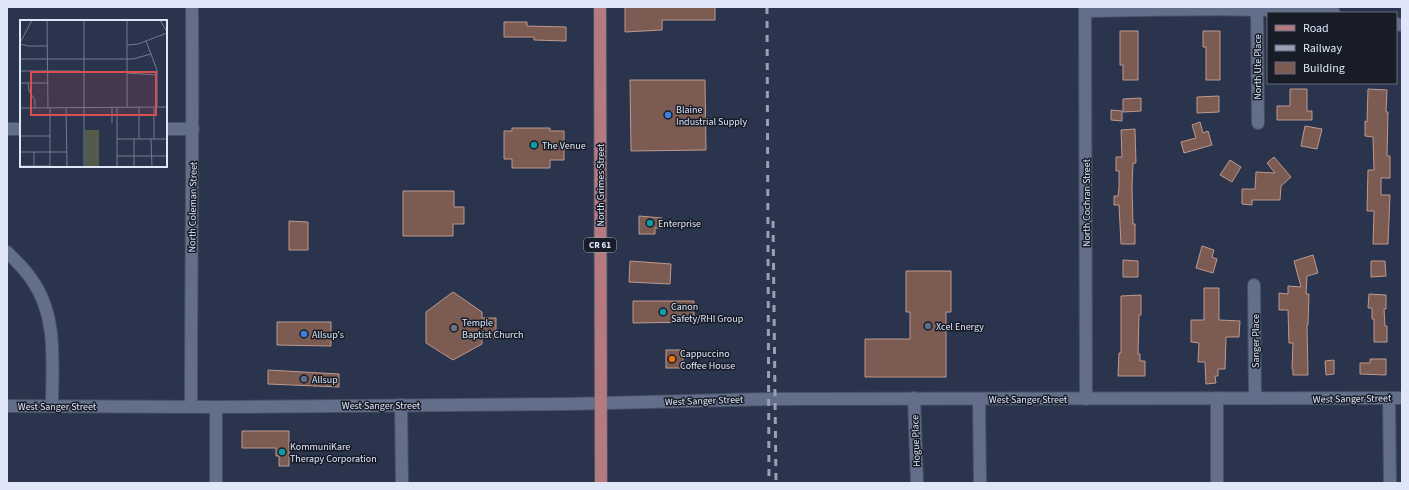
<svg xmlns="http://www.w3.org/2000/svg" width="1409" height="490" font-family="'Source Sans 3',sans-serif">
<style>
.building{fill:#7c5b52;stroke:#bd998f}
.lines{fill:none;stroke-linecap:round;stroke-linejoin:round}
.street-casing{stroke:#475065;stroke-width:14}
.secondary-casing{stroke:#475065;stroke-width:14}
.primary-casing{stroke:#475065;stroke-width:14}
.street{stroke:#626e8a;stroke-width:12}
.secondary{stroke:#626e8a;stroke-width:12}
.primary{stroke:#b57980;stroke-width:12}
.rail{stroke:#98a0b5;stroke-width:3;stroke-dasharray:7 7;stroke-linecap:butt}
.shop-dot{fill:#3f7fe0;stroke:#171c27;stroke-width:1.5}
.culture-dot{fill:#0f9aa8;stroke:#171c27;stroke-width:1.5}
.service-dot{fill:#5c6f8a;stroke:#171c27;stroke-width:1.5}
.worship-dot{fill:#6b7280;stroke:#171c27;stroke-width:1.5}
.food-dot{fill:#e8710a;stroke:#171c27;stroke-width:1.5}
.labels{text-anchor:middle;stroke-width:3;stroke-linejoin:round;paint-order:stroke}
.shield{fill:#171c27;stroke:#a3a9b9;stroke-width:1}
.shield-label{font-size:9px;font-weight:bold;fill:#dfe6f7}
.street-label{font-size:10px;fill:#dfe6f7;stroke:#171c27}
.poi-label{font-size:10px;fill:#dfe6f7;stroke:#171c27;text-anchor:start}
.inset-road{fill:none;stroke:#727b91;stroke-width:1}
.view{fill:#d84e51;fill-opacity:0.15;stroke:#d84e51;stroke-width:2}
.inset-edge{fill:none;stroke:#dfe6f7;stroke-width:2}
</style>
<rect width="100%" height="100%" fill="#2a344d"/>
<!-- building -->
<g class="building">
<polygon points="625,7 715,7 715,20 662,20 662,30 625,32"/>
<polygon points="504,22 527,22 527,26 566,27 566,41 534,40 534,37 504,37"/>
<polygon points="1120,31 1138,31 1138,80 1123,80 1123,65 1120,65"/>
<polygon points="1203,31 1220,31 1220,80 1206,80 1206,47 1203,47"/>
<polygon points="630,80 705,80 706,150 631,151"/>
<polygon points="1290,89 1307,89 1307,111 1312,111 1312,120 1277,120 1277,106 1290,106"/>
<polygon points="1368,89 1387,90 1386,112 1388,112 1387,156 1390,156 1390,178 1381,178 1381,195 1390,195 1388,244 1373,244 1374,211 1367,211 1368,170 1374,170 1373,137 1365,136 1365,121 1367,122"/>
<polygon points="1219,96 1219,112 1197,113 1197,97"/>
<polygon points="1141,98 1141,111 1123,112 1123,99"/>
<polygon points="1111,110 1122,111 1122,121 1111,120"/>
<polygon points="1200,122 1203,133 1208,131 1212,145 1184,153 1181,142 1196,138 1192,125"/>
<polygon points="1305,126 1322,129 1317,149 1301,146"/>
<polygon points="512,128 550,128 550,131 564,131 564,160 550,160 550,168 512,168 512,159 504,159 504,131 512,131"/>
<polygon points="1135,129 1136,163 1133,163 1132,188 1133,224 1135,224 1135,244 1121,244 1119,205 1114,205 1114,196 1118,196 1119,188 1119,171 1116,171 1116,157 1122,157 1121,130"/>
<polygon points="1274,157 1291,177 1281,186 1280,200 1252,200 1252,205 1242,204 1242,189 1255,189 1256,172 1275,173 1267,163"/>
<polygon points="1230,160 1241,167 1232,182 1220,175"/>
<polygon points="403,191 454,191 454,207 464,207 464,224 453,224 453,236 403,236"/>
<polygon points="639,216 662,218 661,228 655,228 655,234 639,234"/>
<polygon points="289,221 308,222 308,250 289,250"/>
<polygon points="1202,246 1214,250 1212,257 1217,259 1213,273 1196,268"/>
<polygon points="1313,255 1318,273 1307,276 1306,294 1309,294 1308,325 1307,325 1308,375 1293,375 1293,369 1292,369 1293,343 1289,343 1288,310 1279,310 1279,293 1288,294 1288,286 1301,287 1294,261"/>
<polygon points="1123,260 1138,261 1138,277 1123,277"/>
<polygon points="630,261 671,264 670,284 629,282"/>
<polygon points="1371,261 1385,261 1386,276 1371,277"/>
<polygon points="906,271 951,271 951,312 946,312 946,377 865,377 865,339 910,339 910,312 906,312"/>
<polygon points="1204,288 1219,288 1219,320 1240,321 1239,337 1226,337 1225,369 1218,369 1218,376 1215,376 1216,383 1206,384 1205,362 1198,362 1199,343 1191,342 1191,320 1204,320"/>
<polygon points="453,292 482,312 482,318 496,318 496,338 482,338 482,344 453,360 426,343 426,312"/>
<polygon points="1369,294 1386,295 1386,309 1384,309 1385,326 1387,326 1387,342 1374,342 1374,319 1372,319 1372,308 1368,308"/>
<polygon points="1141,295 1141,315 1139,315 1138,354 1140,354 1140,361 1145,361 1145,376 1118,376 1119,353 1121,353 1121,296"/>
<polygon points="633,301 694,301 694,322 633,323"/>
<polygon points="277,322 331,322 331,346 277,345"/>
<rect x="666" y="350" width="17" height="18"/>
<polygon points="1370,359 1386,359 1386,375 1360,374 1360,363 1370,363"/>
<polygon points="1334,360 1334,374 1326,375 1325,361"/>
<polygon points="268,370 339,374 339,387 268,384"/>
<polygon points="242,431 289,431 289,466 279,466 279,456 276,456 276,448 242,448"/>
</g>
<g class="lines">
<!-- street casing -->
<g class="street-casing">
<g id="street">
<polyline points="1085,7 1086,399"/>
<polyline points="1257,10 1258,123"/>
<path d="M 1085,11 C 1168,10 1252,7 1334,13"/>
<polyline points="1396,24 1402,25"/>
<polyline points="7,129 21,129"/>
<polyline points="166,129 193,129"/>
<path d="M 7,252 C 16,261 25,269 32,280 C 58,317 52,363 52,406"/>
<polyline points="1254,285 1255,398"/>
<polyline points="914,398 917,483"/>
<polyline points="1217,398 1217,483"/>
<polyline points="1389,398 1390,483"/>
<polyline points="401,405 402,483"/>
<path d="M 191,406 C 191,273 193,140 192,7"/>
</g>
</g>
<!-- secondary casing -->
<g class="secondary-casing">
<g id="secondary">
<polyline points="979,399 980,483"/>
<polyline points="7,406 216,407 567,404 769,399 1402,398"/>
<polyline points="216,407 216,483"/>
</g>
</g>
<!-- primary casing -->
<g class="primary-casing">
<polyline id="primary" points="600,7 601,483"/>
</g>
<!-- street -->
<use href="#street" class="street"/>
<!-- secondary -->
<use href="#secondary" class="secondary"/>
<!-- primary -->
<use href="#primary" class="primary"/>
<!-- rail -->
<g class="rail">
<polyline points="767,7 769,483"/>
<polyline points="773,221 776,483"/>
</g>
</g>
<!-- markers -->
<g class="shop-dot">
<circle cx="668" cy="115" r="4"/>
<circle cx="304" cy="334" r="4"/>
</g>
<g class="culture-dot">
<circle cx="534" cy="145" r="4"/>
<circle cx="650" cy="223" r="4"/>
<circle cx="663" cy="312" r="4"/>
<circle cx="282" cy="452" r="4"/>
</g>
<g class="service-dot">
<circle cx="928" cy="326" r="4"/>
<circle cx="304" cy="379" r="4"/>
</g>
<circle class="worship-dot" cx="454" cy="328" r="4"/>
<circle class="food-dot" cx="672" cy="359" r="4"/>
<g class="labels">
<!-- shield labels -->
<rect class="shield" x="584" y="238" width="32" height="14" rx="3"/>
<g class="shield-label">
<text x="600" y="248">CR 61</text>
</g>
<!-- street labels -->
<g class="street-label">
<text transform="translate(1257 67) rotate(-90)" y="4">North Ute Place</text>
<text transform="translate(600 185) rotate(-90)" y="4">North Grimes Street</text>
<text transform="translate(1086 203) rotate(-90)" y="4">North Cochran Street</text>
<text transform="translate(192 207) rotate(-89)" y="4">North Coleman Street</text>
<text transform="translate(1255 341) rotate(-90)" y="4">Sanger Place</text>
<text transform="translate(1352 398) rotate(-1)" y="4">West Sanger Street</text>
<text x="1028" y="403">West Sanger Street</text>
<text transform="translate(704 400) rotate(-2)" y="4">West Sanger Street</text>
<text x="381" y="409">West Sanger Street</text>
<text x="57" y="410">West Sanger Street</text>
<text transform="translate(915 441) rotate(-92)" y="4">Hogue Place</text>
</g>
<!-- poi labels -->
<g class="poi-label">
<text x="676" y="113">Blaine<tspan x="676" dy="12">Industrial Supply</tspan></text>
<text x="542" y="149">The Venue</text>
<text x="658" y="227">Enterprise</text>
<text x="671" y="310">Canon<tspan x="671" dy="12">Safety/RHI Group</tspan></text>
<text x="462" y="326">Temple<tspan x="462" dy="12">Baptist Church</tspan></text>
<text x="936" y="330">Xcel Energy</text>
<text x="312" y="338">Allsup's</text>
<text x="680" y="357">Cappuccino<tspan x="680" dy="12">Coffee House</tspan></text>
<text x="312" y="383">Allsup</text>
<text x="290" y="450">KommuniKare<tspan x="290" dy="12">Therapy Corporation</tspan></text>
</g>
</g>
<!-- overview -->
<g transform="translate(20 20)">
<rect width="147" height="147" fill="#2a344d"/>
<path d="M 65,110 L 79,110 L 79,147 L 65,147 Z" fill="#555b4b"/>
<path class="inset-road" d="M 27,0 L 28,88M 64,0 L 64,147M 140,0 L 147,12M 126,21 L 137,50 L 137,87M 0,23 L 12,0M 0,24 L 8,26 L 28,26M 107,25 L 118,24 L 147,13M 0,39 L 113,39 L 131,34M 0,51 L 60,51M 107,53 L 137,55M 0,63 L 28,63M 8,63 L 9,71 L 15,80 L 15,88M 92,87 L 92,103M 97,87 L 97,147M 107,87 L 107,0M 134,87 L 134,119M 0,88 L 147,87M 30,88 L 30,147M 46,88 L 47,147M 0,116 L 30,116M 97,119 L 147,119M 114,119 L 114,147M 119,119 L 119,87M 131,119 L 132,147M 0,132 L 47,132M 14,132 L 14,147M 97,136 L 147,136M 0,146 L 30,146"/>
<path class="view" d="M 11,52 L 136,52 L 136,95 L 11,95 Z"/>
<rect width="147" height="147" class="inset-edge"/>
</g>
<!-- border -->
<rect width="1409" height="490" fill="none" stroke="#dfe6f7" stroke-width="16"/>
<!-- legend -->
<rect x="1267" y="12" width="130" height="72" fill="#171c27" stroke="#676d7a"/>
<rect x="1275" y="25" width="20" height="6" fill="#b57980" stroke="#676d7a"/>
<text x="1303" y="32" font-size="12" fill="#dfe6f7">Road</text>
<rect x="1275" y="45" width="20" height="6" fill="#98a0b5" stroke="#676d7a"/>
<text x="1303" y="52" font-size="12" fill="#dfe6f7">Railway</text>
<rect x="1275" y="62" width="20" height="12" fill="#7c5b52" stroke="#676d7a"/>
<text x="1303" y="72" font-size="12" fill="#dfe6f7">Building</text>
</svg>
